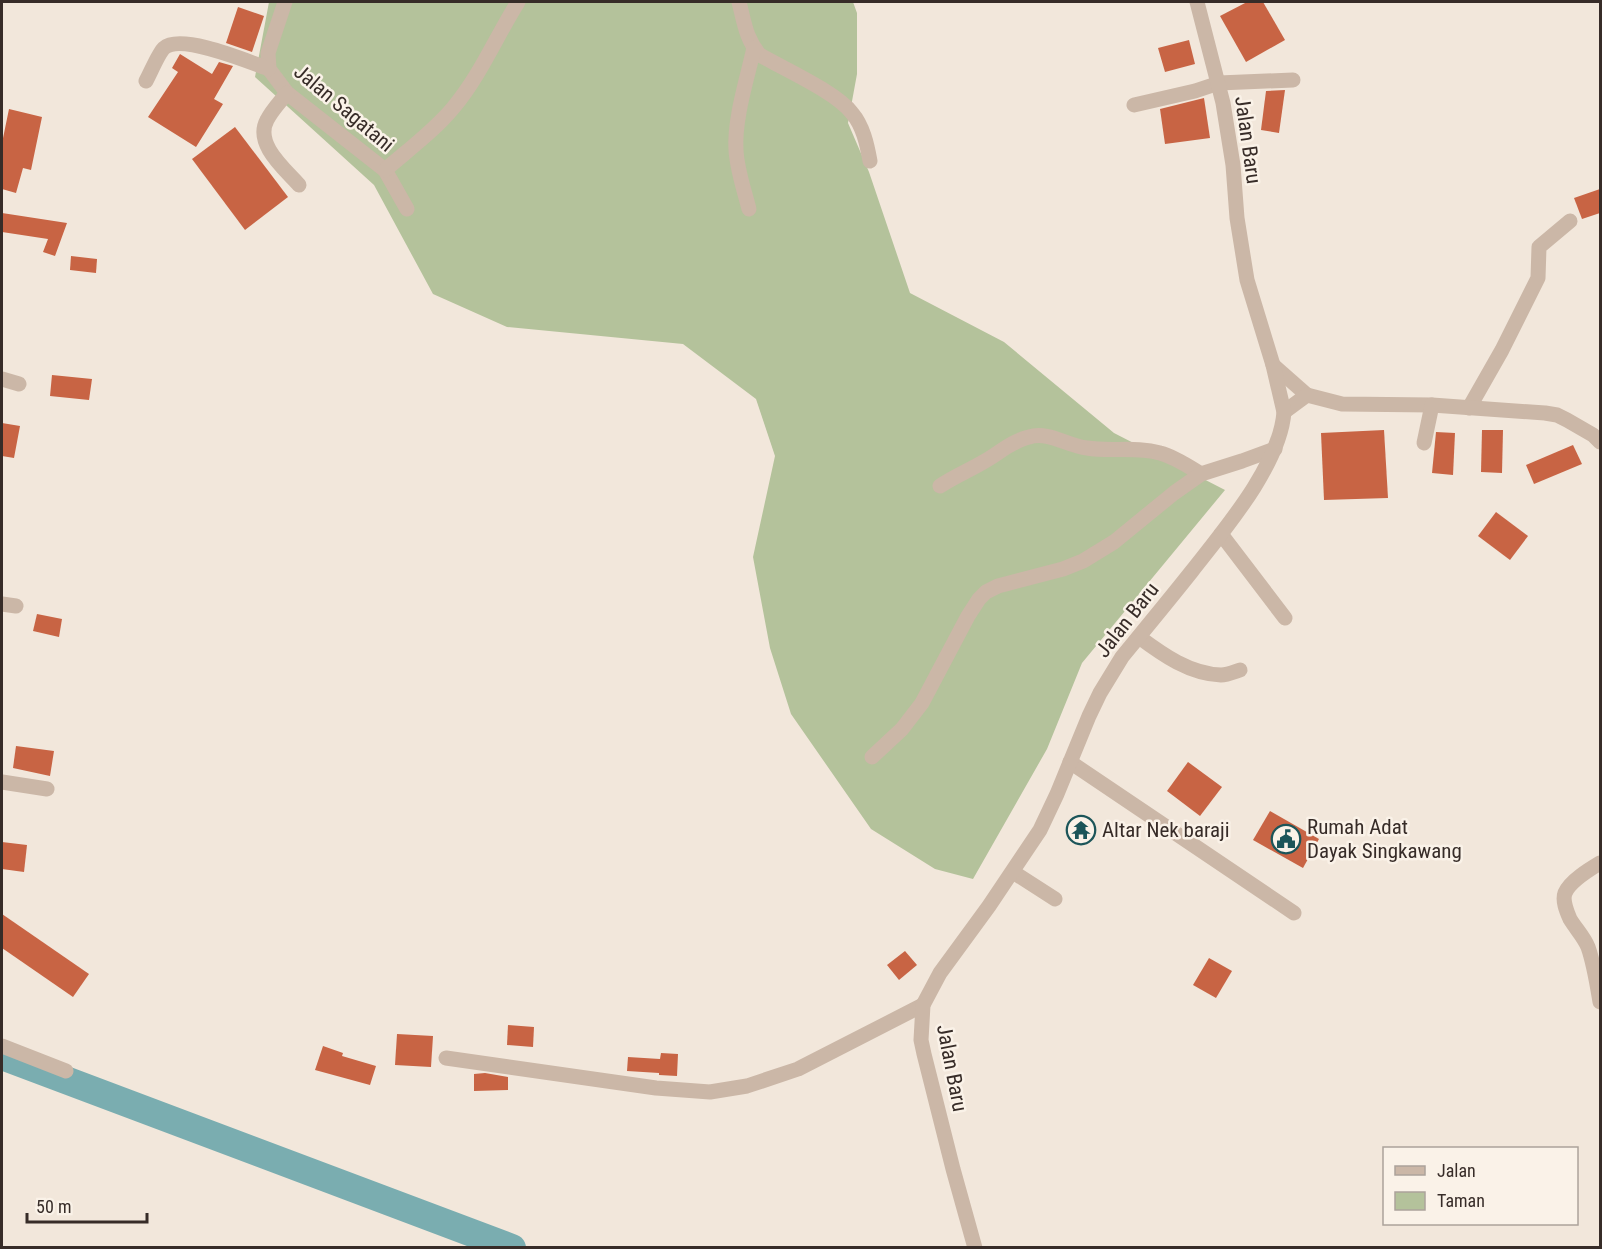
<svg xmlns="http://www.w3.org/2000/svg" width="1602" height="1249" font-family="'Roboto Condensed',sans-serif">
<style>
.green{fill:#b4c29b}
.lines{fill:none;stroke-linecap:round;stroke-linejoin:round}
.river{stroke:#7aadb0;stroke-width:28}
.building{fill:#c86444}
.minor{stroke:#cbb7a7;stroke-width:15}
.labels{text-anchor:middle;stroke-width:5;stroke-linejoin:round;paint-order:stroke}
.street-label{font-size:21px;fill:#372c28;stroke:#faf2e8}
.poi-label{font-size:21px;fill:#372c28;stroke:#faf2e8;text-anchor:start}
</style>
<rect width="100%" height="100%" fill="#f2e7db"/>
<!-- green -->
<polygon class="green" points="269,2 853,2 857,13 857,74 848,123 869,172 910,293 1004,342 1114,433 1225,490 1082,663 1047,749 973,879 935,869 871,829 791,714 770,648 753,557 775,456 756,399 683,344 507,327 433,294 374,185 255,77"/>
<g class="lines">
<!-- river -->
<polyline class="river" points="2,1056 512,1248"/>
</g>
<!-- building -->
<g class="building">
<polygon points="1247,2 1263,2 1285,40 1246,62 1220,16"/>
<polygon points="238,7 264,16 252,52 226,43"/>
<polygon points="1189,40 1195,64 1165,72 1158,48"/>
<polygon points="180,54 212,74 219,62 233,66 214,99 223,104 196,147 148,117 178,72 172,68"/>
<polygon points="1285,90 1279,133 1261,130 1266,91"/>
<polygon points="1204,98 1210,138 1165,144 1160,109"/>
<polygon points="9,109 42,117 31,170 23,168 16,193 2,189 2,143"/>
<polygon points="235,127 288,197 245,230 192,159"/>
<polygon points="1600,189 1600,213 1582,219 1574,198"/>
<polygon points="2,213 67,223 55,256 43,252 48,239 2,232"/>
<polygon points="71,256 97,259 96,273 70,270"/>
<polygon points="52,375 92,379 89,400 50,396"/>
<polygon points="2,423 20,426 14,458 2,456"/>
<polygon points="1384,430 1388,498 1324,500 1321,433"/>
<polygon points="1482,430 1503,430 1502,473 1481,472"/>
<polygon points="1436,432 1455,433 1453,475 1432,473"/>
<polygon points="1573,445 1582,464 1534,484 1526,465"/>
<polygon points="1496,512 1528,536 1510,560 1478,536"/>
<polygon points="37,614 62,619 59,637 33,631"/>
<polygon points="16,746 54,751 50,776 13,768"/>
<polygon points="1188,762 1222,787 1200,816 1167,791"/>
<polygon points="1270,811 1319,839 1303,868 1253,840"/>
<polygon points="2,842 27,845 24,872 2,869"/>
<polygon points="2,914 89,974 73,997 2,948"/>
<polygon points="905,951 917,965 899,980 887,965"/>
<polygon points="1209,958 1232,971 1216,998 1193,985"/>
<polygon points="508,1025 534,1027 533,1047 507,1045"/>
<polygon points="397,1034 433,1036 431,1067 395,1065"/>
<polygon points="323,1046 343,1053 342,1056 376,1066 370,1085 315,1070"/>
<polygon points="661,1053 678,1054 677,1076 659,1075 659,1073 627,1071 628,1057 660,1059"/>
<polygon points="485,1073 508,1077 508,1090 474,1091 474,1074"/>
</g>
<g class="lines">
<!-- minor -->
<g class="minor">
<polyline points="285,2 268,53 269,69 287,93 385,170 407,209"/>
<path d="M 739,2 C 744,21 746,40 760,55 C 784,69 836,92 852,113 C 863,126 867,144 870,161"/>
<path d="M 146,81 C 151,72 158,54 164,48 C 181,33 249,62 269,69"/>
<path d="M 287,93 C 280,102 272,110 267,120 C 254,144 285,169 299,185"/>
<polyline points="1134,105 1195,91 1219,83 1293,80"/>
<path d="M 385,170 C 408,150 434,131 453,108 C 480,76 496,37 518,2"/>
<path d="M 749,209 C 744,189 737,170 736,150 C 734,119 747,79 754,48"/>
<polyline points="1273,365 1307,395"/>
<polyline points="2,379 19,384"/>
<polyline points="1469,408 1502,350 1538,278 1539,247 1570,221"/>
<polyline points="1284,412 1307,395 1342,404 1432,405 1545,413 1557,415 1567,420 1593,435 1600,442"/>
<polyline points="1424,443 1432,405"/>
<path d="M 940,486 C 955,476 970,470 985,461 C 999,453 1012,441 1029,437 C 1049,431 1067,446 1087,448 C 1111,452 1136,446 1160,453 C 1175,457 1188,466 1201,474"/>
<polyline points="1221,534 1285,618"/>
<polyline points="2,604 16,606"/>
<path d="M 1139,637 C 1163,655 1190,674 1221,675 C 1227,675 1234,672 1240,670"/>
<polyline points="872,757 902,729 922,703 968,616 979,599 986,592 998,586 1063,569 1083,561 1114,542 1174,493 1201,474 1242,461 1275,449"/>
<polyline points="1070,762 1294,913"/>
<polyline points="2,782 47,789"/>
<path d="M 1600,863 C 1590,869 1570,881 1565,893 C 1562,901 1567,912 1570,919 C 1576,929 1584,937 1588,947 C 1594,964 1597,984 1600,1002"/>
<polyline points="1013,872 1055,899"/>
<polyline points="2,1046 66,1071"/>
<polyline points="446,1058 656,1088 710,1092 747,1086 798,1069 923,1005"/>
<path d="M 975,1248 L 953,1169 L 924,1054 L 921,1040 L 923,1005 L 940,973 L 989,906 L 1040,830 L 1057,794 L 1089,716 L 1100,693 L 1122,657 C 1145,629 1169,600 1192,571 C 1224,530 1280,465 1284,412 L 1273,365 L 1247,280 L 1237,218 L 1233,165 L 1223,103 L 1197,2"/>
</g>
</g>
<!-- icons -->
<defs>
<g id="temple-ring" transform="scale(1.5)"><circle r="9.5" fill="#faf2e8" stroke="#1c5559" stroke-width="1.5"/><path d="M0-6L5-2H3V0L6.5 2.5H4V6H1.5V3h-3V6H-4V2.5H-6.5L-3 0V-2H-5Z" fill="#1c5559"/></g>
<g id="civic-ring" transform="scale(1.5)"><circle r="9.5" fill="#faf2e8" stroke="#1c5559" stroke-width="1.5"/><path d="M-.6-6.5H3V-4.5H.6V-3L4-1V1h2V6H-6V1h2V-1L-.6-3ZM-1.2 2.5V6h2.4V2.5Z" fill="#1c5559"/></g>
</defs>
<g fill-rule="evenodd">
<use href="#temple-ring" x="1081" y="830"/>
<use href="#civic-ring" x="1286" y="839"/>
</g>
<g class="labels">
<!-- street labels -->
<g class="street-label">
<text transform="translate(344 108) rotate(40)" y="7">Jalan Sagatani</text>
<text transform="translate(1248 140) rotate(82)" y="7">Jalan Baru</text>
<text transform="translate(1127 620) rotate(-52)" y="7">Jalan Baru</text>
<text transform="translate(952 1068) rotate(79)" y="7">Jalan Baru</text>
</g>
<!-- poi labels -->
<g class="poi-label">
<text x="1307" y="834">Rumah Adat<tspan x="1307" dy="24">Dayak Singkawang</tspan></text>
<text x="1102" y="837">Altar Nek baraji</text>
</g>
</g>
<!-- border -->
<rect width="1602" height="1249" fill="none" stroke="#372c28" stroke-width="6"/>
<!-- legend -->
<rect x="1383" y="1147" width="195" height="78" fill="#faf2e8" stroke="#aca39b" stroke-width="1.5"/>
<rect x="1395" y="1166" width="30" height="9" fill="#cbb7a7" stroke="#aca39b" stroke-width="1.5"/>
<text x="1437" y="1177" font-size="18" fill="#372c28">Jalan</text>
<rect x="1395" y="1192" width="30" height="18" fill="#b4c29b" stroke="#aca39b" stroke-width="1.5"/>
<text x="1437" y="1207" font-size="18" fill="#372c28">Taman</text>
<!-- scale -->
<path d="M27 1213v9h120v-9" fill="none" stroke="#372c28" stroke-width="3"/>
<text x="36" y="1213" font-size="18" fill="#372c28" stroke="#faf2e8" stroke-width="4.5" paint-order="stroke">50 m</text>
</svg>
